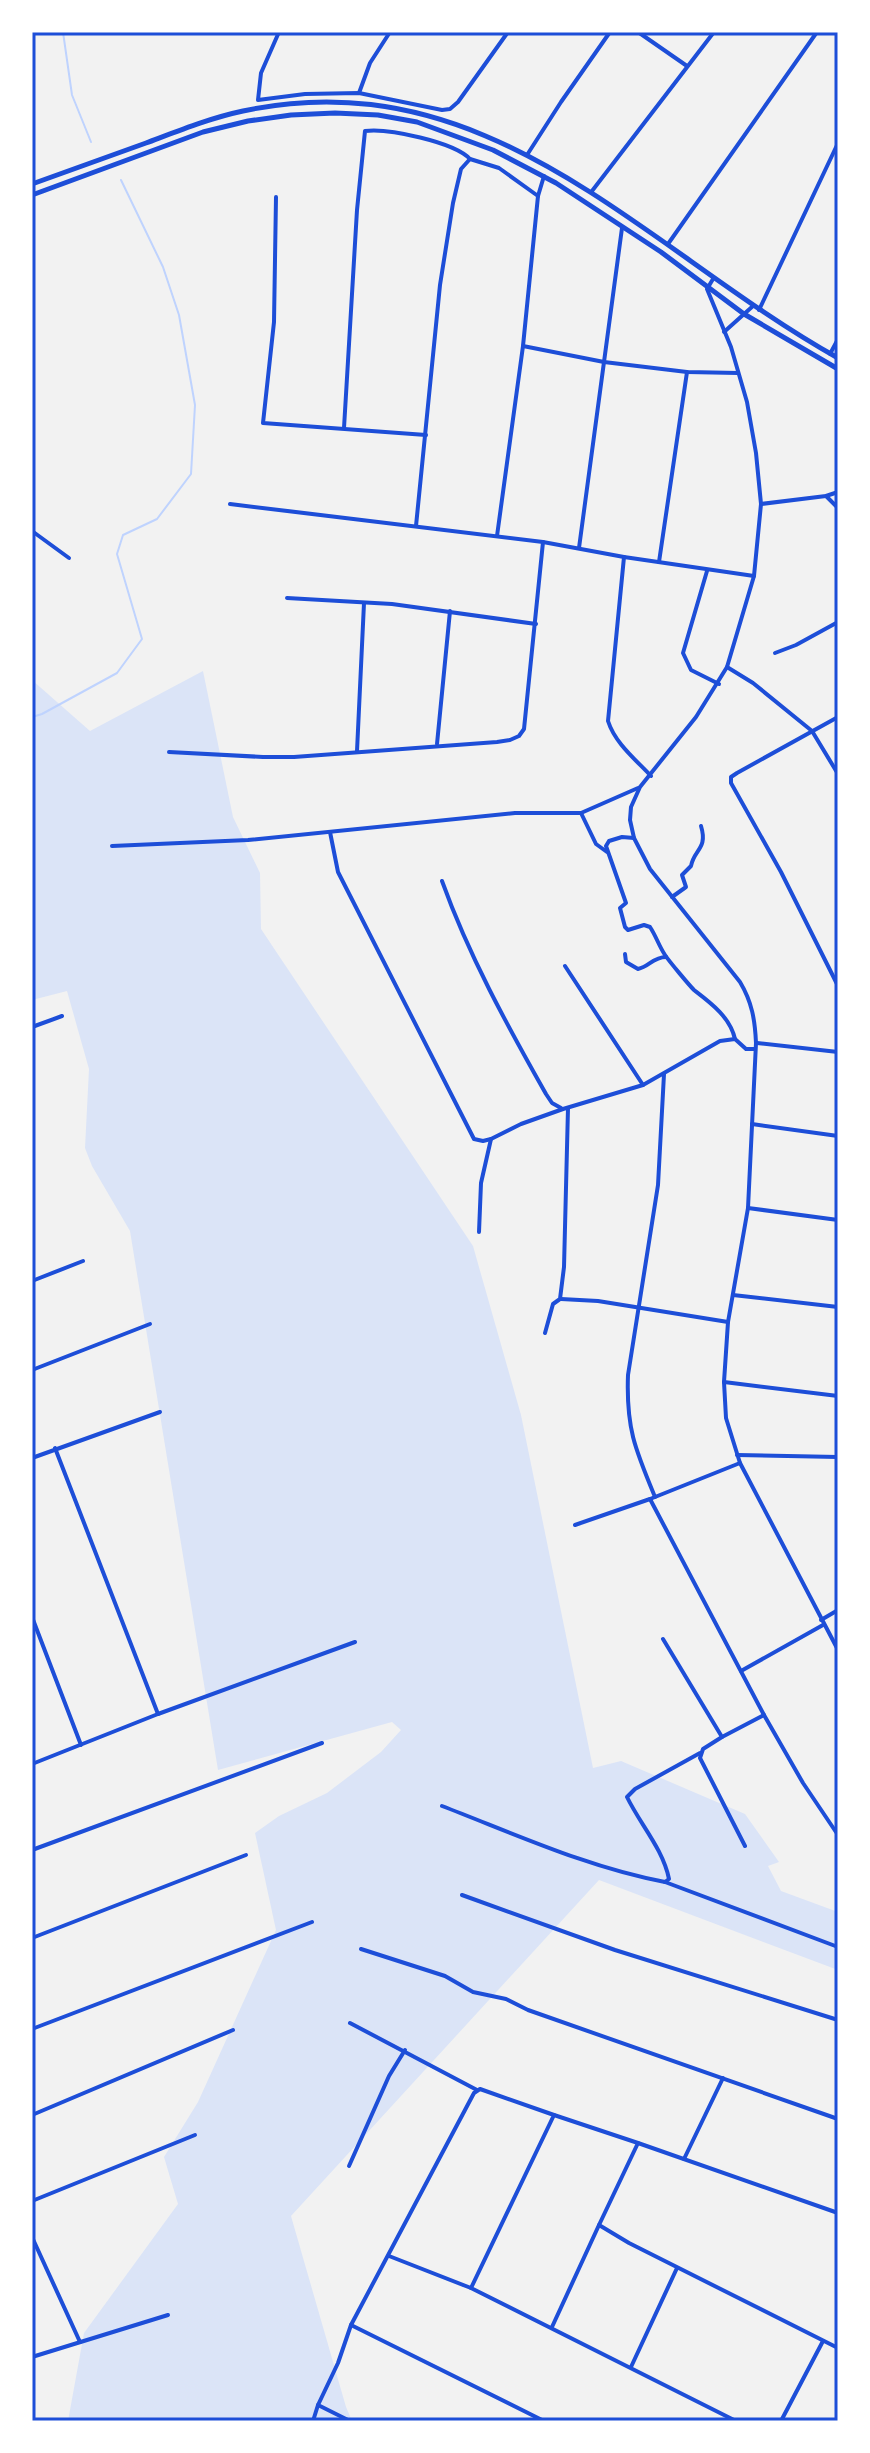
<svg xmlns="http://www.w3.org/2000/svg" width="870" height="2453" font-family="'Archivo Narrow',sans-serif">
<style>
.green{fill:#dbe4f7}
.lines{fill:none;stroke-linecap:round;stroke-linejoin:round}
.stream{stroke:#bfd3fe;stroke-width:2}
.minor{stroke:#1d4ed8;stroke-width:4}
.secondary{stroke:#1d4ed8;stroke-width:5}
.neatline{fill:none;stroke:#1d4ed8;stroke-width:3}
</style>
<rect width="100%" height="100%" fill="#f2f2f2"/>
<!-- green -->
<polygon class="green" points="203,671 233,817 260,873 261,929 473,1246 521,1415 593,1768 621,1761 745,1814 779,1862 768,1866 781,1891 838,1912 838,1970 599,1880 291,2216 346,2407 352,2421 68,2421 84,2333 178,2204 164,2157 198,2102 276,1930 255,1833 279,1816 327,1793 381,1752 401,1730 392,1722 218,1770 130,1231 92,1166 85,1148 89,1069 67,991 32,1000 32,680 90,731"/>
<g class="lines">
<!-- stream -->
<g class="stream">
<polyline points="63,32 72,95 91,142"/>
<polyline points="32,717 42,714 117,673 142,639 117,554 123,535 157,519 191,474 195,405 179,315 163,267 121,180"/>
</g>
<!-- minor -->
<g class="minor">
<polyline points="279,32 261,73 258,100 305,94 359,93 442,110 450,109 458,102 508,32"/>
<polyline points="638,32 687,66"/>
<polyline points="359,93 370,63 390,32"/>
<polyline points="527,155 561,102 610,32"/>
<polyline points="592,191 714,32"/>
<polyline points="276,197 274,322 263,423 426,435"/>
<polyline points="668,244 817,32"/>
<path d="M 713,279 L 707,289 L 731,347 L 747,402 L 756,453 L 761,504 L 754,576 L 727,667 L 696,717 L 640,787 L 631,807 L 630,820 L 634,838 L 650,869 L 740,982 C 752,1002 755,1020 756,1043 L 748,1208 L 728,1322 L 724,1382 L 726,1418 L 740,1463 L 838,1650"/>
<polyline points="759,310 838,143"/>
<polyline points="724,332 753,306"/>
<polyline points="523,346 604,362 687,372 738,373"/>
<polyline points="830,354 838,339"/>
<polyline points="838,417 838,419"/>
<path d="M 344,428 L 357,210 L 365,131 C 388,128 454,142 470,159"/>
<polyline points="826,496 838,508"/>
<path d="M 230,504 L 543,542 L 624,557 L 608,721 C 615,743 635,759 651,776"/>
<polyline points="761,504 826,496 838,492"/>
<polyline points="416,526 440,285 453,203 461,169 470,159 499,168 538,196"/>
<polyline points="32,531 69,558"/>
<polyline points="497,536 523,346 538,196 544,176"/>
<polyline points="579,548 622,228"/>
<polyline points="624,557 754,576"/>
<polyline points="659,562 687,372"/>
<polyline points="707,571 683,653 691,670 719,684"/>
<polyline points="287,598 392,604 536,624"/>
<polyline points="775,653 796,645 838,622"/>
<polyline points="727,667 753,683 812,731 838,774"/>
<polyline points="838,717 737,773 731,777 731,783 781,872 838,986"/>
<polyline points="437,744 450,611"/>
<polyline points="357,751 364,603"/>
<polyline points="169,752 263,757 294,757 497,742 510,740 519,736 524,729 543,542"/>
<polyline points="581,813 596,844 607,852"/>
<polyline points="330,832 338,872 474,1139 483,1141 491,1139 521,1124 563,1109 643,1085 720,1041 735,1039 746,1049 755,1049"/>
<path d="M 634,838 L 622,837 L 609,841 L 606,846 L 626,903 L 620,908 L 625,927 L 628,930 L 644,925 L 650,927 C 656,936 659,946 665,955 C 669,961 689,985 694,990 C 711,1003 730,1017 735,1039"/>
<polyline points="112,846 248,840 515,813 581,813 638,788"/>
<path d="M 442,881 C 469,956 507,1025 546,1094 L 552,1103 L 561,1108"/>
<path d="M 672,897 L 686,887 L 682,875 L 691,866 C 694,849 708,849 701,826"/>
<path d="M 625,954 L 626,962 L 638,969 C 649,967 653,957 666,957"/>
<polyline points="565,966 643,1085"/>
<polyline points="32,1027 62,1016"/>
<polyline points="757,1043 838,1052"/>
<path d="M 664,1074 L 658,1185 L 628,1375 C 626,1428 635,1449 655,1497 L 650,1499 L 764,1715 L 803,1783 L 838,1835"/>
<polyline points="752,1124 838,1136"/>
<polyline points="748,1208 838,1220"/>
<polyline points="479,1232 481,1183 491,1139"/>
<polyline points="32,1281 83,1261"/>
<polyline points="733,1295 838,1307"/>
<polyline points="561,1299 598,1301 728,1322"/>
<polyline points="545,1333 553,1304 560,1299 564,1267 568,1108"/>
<polyline points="32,1370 150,1324"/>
<polyline points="724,1382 838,1396"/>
<polyline points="55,1448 158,1714"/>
<polyline points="737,1455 838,1457"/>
<polyline points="32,1458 160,1412"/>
<polyline points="655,1497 740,1463"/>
<polyline points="575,1525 650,1499"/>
<polyline points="32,1617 81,1745"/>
<polyline points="821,1620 838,1610"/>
<polyline points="663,1639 722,1737 764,1715"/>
<polyline points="741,1671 823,1625"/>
<polyline points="722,1737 703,1749 700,1758 745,1846"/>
<polyline points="32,1764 158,1714 355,1642"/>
<path d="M 442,1806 C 515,1834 589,1868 665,1882 L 669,1879 C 663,1849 640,1824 627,1797 L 635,1789 L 700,1753"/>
<polyline points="32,1850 322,1743"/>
<polyline points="665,1882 838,1947"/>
<polyline points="462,1895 615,1950 838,2020"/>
<polyline points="32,1938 246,1855"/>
<polyline points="361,1949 445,1976 473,1992 506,1999 528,2010 838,2119"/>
<polyline points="350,2023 477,2090"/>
<polyline points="32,2029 312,1922"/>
<polyline points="32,2115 233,2030"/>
<polyline points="554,2115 638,2143"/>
<polyline points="684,2159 723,2078"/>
<polyline points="349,2166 389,2076 405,2050"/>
<polyline points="32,2201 195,2135"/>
<polyline points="838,2213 638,2143 599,2225 629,2243 838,2348"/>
<polyline points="32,2237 80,2342"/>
<polyline points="389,2256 471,2288"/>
<polyline points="552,2327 599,2225"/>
<polyline points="32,2357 168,2315"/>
<polyline points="631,2367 677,2268"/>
<polyline points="313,2421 318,2405"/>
<polyline points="350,2421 318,2405 338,2363 351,2325"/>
<polyline points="544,2421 351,2325 474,2093 480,2089 554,2115 471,2288 736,2421"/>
<polyline points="781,2421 823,2341"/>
</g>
<!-- secondary -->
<g class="secondary">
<path d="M 32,184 C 70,170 108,157 146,143 C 178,131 210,118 243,111 C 490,58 645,250 838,358"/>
<polyline points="32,195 203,132 248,121 291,115 335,113 378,115 417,122 493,150 556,183 661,252 744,314 838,369"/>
</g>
</g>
<!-- border -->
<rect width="870" height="2453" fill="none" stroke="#ffffff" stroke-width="68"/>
<rect x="34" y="34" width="802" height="2385" class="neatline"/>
</svg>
